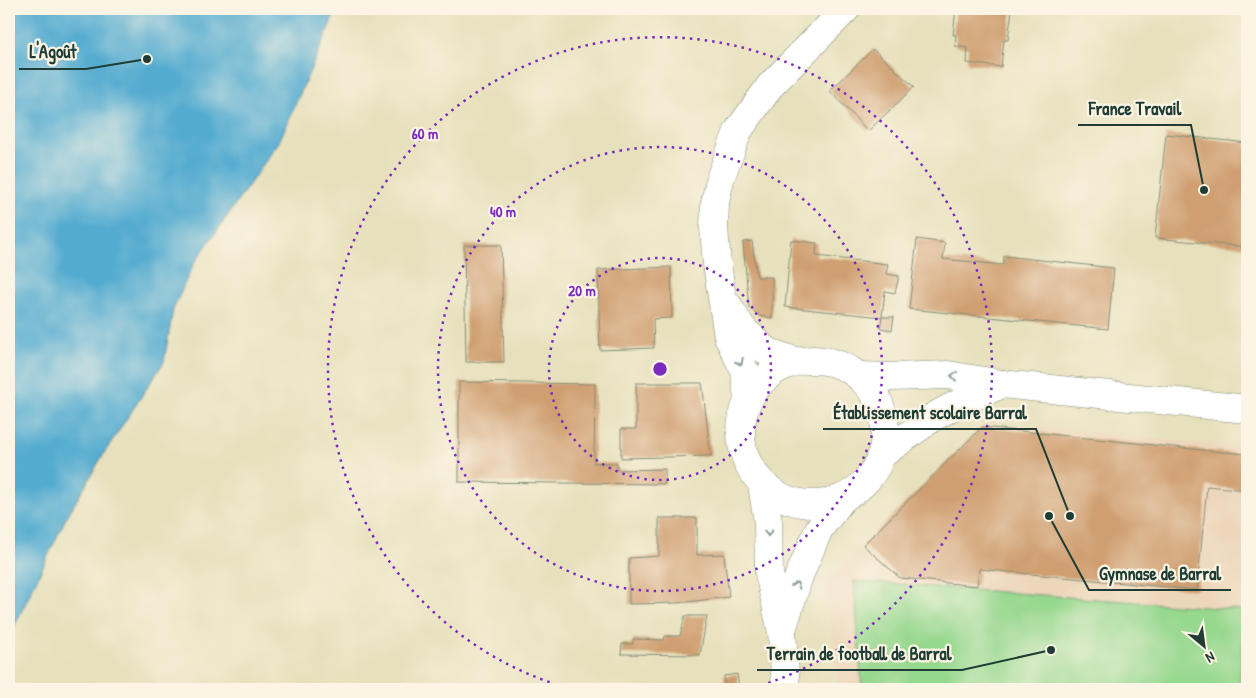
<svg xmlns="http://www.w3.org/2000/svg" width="1256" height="698" font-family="'Patrick Hand',sans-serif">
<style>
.built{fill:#edd7bb}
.green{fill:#97d88f;stroke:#5b8a62}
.water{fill:#53abd0;stroke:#397482}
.building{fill:#cf9f71}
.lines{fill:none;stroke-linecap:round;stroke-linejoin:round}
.minor-casing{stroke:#838e78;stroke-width:29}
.secondary-casing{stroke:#838e78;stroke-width:29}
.minor{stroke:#fff;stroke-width:28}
.secondary{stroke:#fff;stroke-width:28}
.oneway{stroke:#8f9e9a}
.ring{fill:none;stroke:#7b2cbf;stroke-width:2.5;stroke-dasharray:2.5 5}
.centre{fill:#7b2cbf;stroke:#fcf5e5;stroke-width:2.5}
.ring-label{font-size:15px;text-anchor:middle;font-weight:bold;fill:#7b2cbf;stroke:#fcf5e5;stroke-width:4.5;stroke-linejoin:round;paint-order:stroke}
.leader{fill:none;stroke:#1f3d34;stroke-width:2}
.callout-dot{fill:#1f3d34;stroke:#fcf5e5;stroke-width:2}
.callout-label{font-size:18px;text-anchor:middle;font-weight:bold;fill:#1f3d34;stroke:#fcf5e5;stroke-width:4.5;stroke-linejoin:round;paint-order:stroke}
</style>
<rect width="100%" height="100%" fill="#fcf5e5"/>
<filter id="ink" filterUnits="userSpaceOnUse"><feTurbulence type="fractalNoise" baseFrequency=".02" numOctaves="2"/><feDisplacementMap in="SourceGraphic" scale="10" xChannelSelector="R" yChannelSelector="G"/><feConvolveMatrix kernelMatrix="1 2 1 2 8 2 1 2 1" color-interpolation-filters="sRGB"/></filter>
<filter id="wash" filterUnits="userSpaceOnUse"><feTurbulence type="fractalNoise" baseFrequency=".0096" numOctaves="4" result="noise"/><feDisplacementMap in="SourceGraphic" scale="20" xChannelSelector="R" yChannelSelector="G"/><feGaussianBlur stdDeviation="1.12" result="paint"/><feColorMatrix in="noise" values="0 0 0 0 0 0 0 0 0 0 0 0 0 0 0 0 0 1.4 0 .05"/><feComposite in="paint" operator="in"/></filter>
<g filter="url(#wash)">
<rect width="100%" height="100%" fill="#e7e0bc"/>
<!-- built -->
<polygon class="built" points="986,422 1247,448 1247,689 839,689 826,583"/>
<!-- green -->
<polygon class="green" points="854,581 1245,610 1239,689 862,689"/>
<!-- water -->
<polygon class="water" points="9,9 337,9 279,142 193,265 173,310 164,362 103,455 65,520 9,638"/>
<g id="blocks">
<!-- building -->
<g class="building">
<polygon points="956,9 1012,9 1008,40 1004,40 1001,67 967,63 968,48 955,46 956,35 953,35"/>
<polygon points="873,49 914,87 868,131 830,91"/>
<polygon points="1166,134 1247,143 1247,247 1155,238"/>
<polygon points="917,239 945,243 943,259 1003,265 1004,256 1114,268 1108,329 909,309"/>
<polygon points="791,240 817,243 816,256 888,264 886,274 899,276 895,293 885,291 882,317 785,307"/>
<polygon points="752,241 757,277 772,277 772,318 760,316 749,308 743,242"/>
<polygon points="464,245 501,245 504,362 466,362"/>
<polygon points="671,267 672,318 653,319 654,348 600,350 598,270"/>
<polygon points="882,317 894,317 892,330 880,328"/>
<polygon points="459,382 595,384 594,463 617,463 617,470 665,469 665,484 459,482"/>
<polygon points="636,383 702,383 711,456 621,458 621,429 636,429"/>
<polygon points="982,427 1211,451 1247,454 1247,490 1207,486 1197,590 979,569 977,586 900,578 863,545"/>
<polygon points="659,518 697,518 697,555 724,554 729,597 678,603 629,604 629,558 659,556"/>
<polygon points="685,616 707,616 700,655 621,654 622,644 633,644 633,639 664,640 665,636 680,636"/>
<polygon points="737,674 739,689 725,689 724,676"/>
</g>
</g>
</g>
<g filter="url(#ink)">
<use href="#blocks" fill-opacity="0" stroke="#838e78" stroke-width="1"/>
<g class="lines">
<!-- minor casing -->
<g class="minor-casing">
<g id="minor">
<polyline points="727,304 742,328 766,351 795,361"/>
<polyline points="748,400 745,371 728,337 717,264 714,228 715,203 720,179 738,131 770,86 846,9"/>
</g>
</g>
<!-- secondary casing -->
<g class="secondary-casing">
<g id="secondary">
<circle cx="813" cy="432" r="72"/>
<polyline points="858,376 893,377 948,375 1002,384 1247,409"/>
<polyline points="881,455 935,416 957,404 1002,384"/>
<polyline points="762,485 768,522 769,573 782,632 786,689"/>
<polyline points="782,630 799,576 819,529 843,498"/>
</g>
</g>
<!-- minor -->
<use href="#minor" class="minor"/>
<!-- secondary -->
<use href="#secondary" class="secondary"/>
</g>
<!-- one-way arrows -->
<defs><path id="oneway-chevron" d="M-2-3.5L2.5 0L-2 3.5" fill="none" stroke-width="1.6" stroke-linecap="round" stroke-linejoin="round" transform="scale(1.25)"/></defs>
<g class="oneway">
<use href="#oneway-chevron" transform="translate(740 362) rotate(64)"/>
<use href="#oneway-chevron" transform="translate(954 376) rotate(-172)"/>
<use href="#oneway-chevron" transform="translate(768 533) rotate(89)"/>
<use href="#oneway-chevron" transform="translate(796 585) rotate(-72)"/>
</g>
</g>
<!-- distance rings -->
<g class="ring">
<circle cx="660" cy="369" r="111"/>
<circle cx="660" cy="369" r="222"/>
<path d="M571 689A332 332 0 1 1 749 689"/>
</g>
<circle cx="660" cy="369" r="8" class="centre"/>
<g class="ring-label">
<text x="425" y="139">60 m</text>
<text x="503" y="217">40 m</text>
<text x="582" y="296">20 m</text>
</g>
<!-- callouts -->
<path class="leader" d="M147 59L86 69H19M1204 190L1191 125H1078M1070 516L1036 429H823M1049 516L1089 590H1231M1051 650L962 670H757"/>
<g class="callout-dot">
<circle cx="147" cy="59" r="5"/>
<circle cx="1204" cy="190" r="5"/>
<circle cx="1070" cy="516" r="5"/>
<circle cx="1049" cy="516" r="5"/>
<circle cx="1051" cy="650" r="5"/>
</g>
<g class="callout-label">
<text x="53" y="58">L'Agoût</text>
<text x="1135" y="115">France Travail</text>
<text x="930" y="419">Établissement scolaire Barral</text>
<text x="1160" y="580">Gymnase de Barral</text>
<text x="859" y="660">Terrain de football de Barral</text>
</g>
<!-- margin -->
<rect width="1256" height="698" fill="none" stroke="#fcf5e5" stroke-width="30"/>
<!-- north arrow -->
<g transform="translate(1204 646) rotate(151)" stroke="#fcf5e5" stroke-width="4" paint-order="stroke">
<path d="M0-4L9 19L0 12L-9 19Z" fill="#1f3d34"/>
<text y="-8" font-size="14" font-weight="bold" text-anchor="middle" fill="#1f3d34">N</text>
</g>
</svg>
